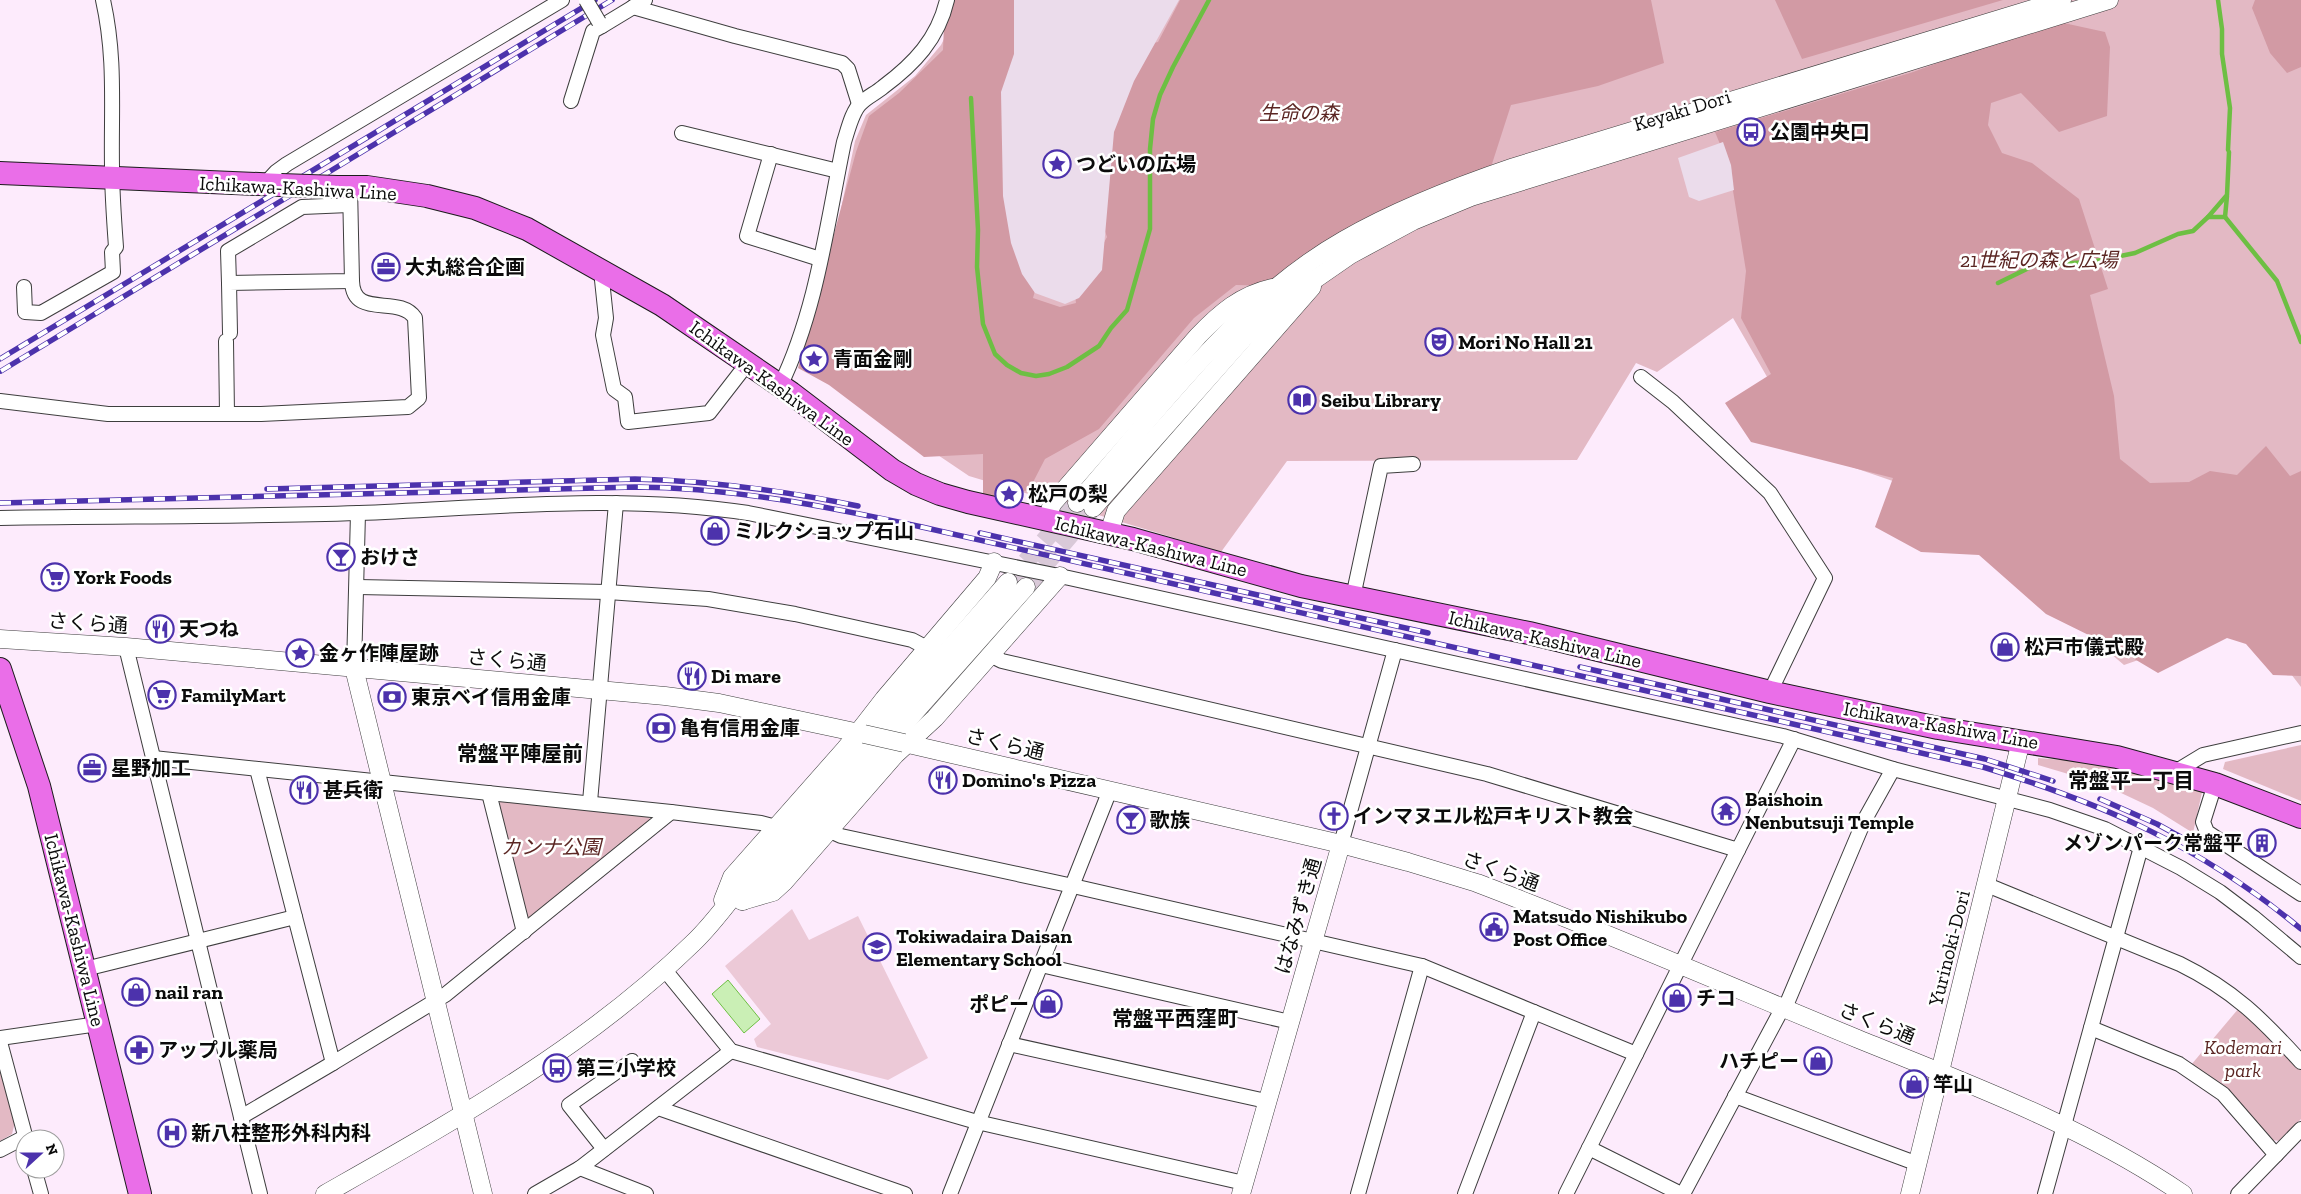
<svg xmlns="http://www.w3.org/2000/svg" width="2301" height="1194" font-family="'Zilla Slab','Noto Sans JP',serif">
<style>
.green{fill:#e3b9c4}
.forest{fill:#d29aa4}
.pitch{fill:#ecc9d7}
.plaza{fill:#ebdceb}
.water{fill:#caefb5;stroke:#6dbf43}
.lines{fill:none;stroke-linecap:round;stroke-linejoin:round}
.stream{stroke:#6dbf43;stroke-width:4.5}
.tertiary-tunnel{stroke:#d9c9d8;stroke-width:18;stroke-dasharray:18 9;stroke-linecap:butt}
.minor-casing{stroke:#3e3e3e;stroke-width:16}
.tertiary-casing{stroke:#3e3e3e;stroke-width:19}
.primary-casing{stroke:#1c1c1c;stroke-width:24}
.minor{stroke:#fff;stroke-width:14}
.tertiary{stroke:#fff;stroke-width:18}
.primary{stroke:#ea6ee8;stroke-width:22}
.rail-casing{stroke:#4c32ac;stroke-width:5.5}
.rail{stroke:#fff;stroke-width:4;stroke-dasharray:11;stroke-linecap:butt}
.minor-bridge-casing{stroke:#3e3e3e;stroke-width:16;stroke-linecap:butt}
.tertiary-bridge-casing{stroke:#3e3e3e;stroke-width:19;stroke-linecap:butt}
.primary-bridge-casing{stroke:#1c1c1c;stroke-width:24;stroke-linecap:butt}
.minor-bridge{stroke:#fff;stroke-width:14}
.tertiary-bridge{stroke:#fff;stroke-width:18}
.primary-bridge{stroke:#ea6ee8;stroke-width:22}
.labels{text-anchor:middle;stroke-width:5;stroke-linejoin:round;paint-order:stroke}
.street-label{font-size:20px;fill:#0b0b0b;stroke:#fff}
.park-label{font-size:20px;font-style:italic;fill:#5b2623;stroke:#fff}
.poi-label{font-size:20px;font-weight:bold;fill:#0b0b0b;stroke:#fff;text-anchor:start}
.neighbourhood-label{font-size:21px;font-weight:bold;fill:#0b0b0b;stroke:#fff}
</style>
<rect width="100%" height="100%" fill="#fdebfc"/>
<!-- green -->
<g class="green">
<polygon points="957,0 2301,0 2301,687 2275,653 2241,624 2124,665 1919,490 1811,453 1733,318 1657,372 1636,363 1577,460 1287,461 1221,552 969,476 803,364 827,277 855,141 866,115 915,76 941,45 947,33"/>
<polygon points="2301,745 2301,801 2223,769 2225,762"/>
<polygon points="2038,758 2115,764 2202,792 2193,833 2153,808 2102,784 2038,765"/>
<polygon points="505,800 649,817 650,819 648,824 530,917 526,917 499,808 500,801"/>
<polygon points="2239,1008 2274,1039 2301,1070 2301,1119 2280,1141 2271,1140 2191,1065"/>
<polygon points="0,1067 15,1122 12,1134 0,1141"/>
</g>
<!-- forest -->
<g class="forest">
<polygon points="945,0 1058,0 1039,276 1033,298 1060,307 1076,303 1072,274 1097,255 1107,237 1088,180 1127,49 1158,42 1180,0 1651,0 1664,63 1598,86 1511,105 1491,167 1287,286 1236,285 1194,318 1099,429 1045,459 1029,490 983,500 983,454 924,457 829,385 798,368 856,152 869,116 899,93 943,50"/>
<polygon points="1775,0 2003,0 1802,59"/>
<polygon points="2255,0 2301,0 2301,67 2287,73 2270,53 2252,8"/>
<polygon points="2059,22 2105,32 2110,47 2107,116 2059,132 2021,93 1991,103 1988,125 2002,153 2032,163 2079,199 2108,289 2090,295 2114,396 2120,459 2150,483 2189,482 2210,471 2237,475 2266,446 2290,476 2301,471 2301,676 2273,675 2246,644 2227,638 2158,673 2121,651 2046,614 1979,555 1921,552 1875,527 1893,478 1751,442 1725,403 1771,374 1741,318 1746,271 1729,166 1715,132 1913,72 1995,42"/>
</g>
<!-- pitch -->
<polygon class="pitch" points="792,909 809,940 858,916 928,1058 888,1080 757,1047 754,1039 771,1024 725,966"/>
<!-- plaza -->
<g class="plaza">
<polygon points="1014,0 1179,0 1134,81 1114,132 1102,270 1079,298 1065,304 1035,293 1022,274 1011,243 1003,196 1001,92 1014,54"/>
<polygon points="1723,142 1731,165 1734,190 1699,201 1689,197 1678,158"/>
</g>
<!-- water -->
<polygon class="water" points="728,980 760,1019 744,1033 712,994"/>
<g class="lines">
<!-- stream -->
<g class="stream">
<polyline points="2218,0 2222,29 2222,54 2230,108 2228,150"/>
<polyline points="971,98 978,230 977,267 983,324 995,354 1007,365 1021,373 1036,376 1049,374 1067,367 1099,346 1111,328 1127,310 1150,229 1150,149 1153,119 1160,95 1173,67 1209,0"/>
<polyline points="2229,152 2227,195 2208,217 2225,217 2277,281 2301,342"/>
<polyline points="2225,217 2227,196"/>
<polyline points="1998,283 2035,265 2091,262 2135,253 2178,234 2193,231 2208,217"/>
</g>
<!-- tertiary-tunnel -->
<g class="tertiary-tunnel">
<polyline points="1008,582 1077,503"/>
<polyline points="1026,587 1093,508"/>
</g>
<!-- minor casing -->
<g class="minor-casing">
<g id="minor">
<polyline points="633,7 735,36 842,63 848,69 859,104"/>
<polyline points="599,22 602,26 645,0"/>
<polyline points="571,101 593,31 602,26"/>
<polyline points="682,133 838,171"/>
<polyline points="771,154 747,236 820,259"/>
<polyline points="264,185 276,172 287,164 562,0"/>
<polyline points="605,274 602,280 606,318 603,335 614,389 625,397 628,422 709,413 747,364"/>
<polyline points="229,283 228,251 302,207 349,205"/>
<path d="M 24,287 L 25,312 L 41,313 L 113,272 L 112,252 L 116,247 C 114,220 112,193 112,167 C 111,108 116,58 103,0"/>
<polyline points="230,333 229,283 352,281 350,187"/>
<polyline points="226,341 227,414"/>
<polyline points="1641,377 1673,402 1770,493 1825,578 1770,692"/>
<path d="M 780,386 C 817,310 827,223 844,142 C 848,130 852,111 861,103 C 867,97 876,93 883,87 C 914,64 938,39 947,0"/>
<path d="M 0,401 L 108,414 L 261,414 L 408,407 L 419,398 L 415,318 C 399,294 353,320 352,281"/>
<path d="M 0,518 C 120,516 240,517 359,513 C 489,508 620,493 748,513 L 1069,578 L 1783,736 L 1893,769 L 2050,810 L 2105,829 L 2181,868 L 2220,892 L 2253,917 L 2301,957"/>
<polyline points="358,587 608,592 708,599 795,614 912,640 927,648"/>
<polyline points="1353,597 1381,466 1413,464"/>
<polyline points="126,647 241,1117"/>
<polyline points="990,655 1002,661 1487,774 1738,850 1794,739"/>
<polyline points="354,668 358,513"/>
<polyline points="257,769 295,917"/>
<polyline points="2175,772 2203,755 2301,733"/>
<polyline points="2215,784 2203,822 2207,832 2301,894"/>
<polyline points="489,793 524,932"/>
<polyline points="590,802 616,503"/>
<polyline points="671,812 761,823 776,827"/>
<polyline points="830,831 841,836 1073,886 1422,966 1636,1054"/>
<polyline points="1341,844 1395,650"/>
<path d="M 1987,885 L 2180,964 C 2233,990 2262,1019 2301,1062"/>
<polyline points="1041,965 1290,1022"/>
<polyline points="85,969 295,917 333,1063 445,995 671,812 153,758"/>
<polyline points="664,969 731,1051 977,1122 1244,1183"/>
<polyline points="1785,1008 1864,821 1893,769"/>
<polyline points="2091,1028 2179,1064 2223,1094 2276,1155"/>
<polyline points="0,1038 98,1024"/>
<polyline points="0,1042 26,1139"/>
<polyline points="1009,1044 1266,1101"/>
<polyline points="1735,1096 1918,1164"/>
<polyline points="658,1108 905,1194"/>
<polyline points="1589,1148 1738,850"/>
<polyline points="604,1149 569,1105 632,1061"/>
<polyline points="0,1150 25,1137"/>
<polyline points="580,1168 646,1194"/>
<polyline points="34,1169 41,1194"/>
<polyline points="260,1194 241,1117 333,1063"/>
<polyline points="535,1194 580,1168 731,1051"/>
<polyline points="950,1194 1110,790"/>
<polyline points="1358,1194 1422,966"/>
<polyline points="1465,1194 1534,1012"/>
<polyline points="1566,1194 1589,1148 1681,1194"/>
<polyline points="1683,1194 1783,1007"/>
<polyline points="2045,1194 2141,847"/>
<polyline points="2238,1194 2301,1129"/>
</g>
</g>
<!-- tertiary casing -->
<g class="tertiary-casing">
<g id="tertiary">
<path d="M 1077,503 C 1156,413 1238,300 1344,240 C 1398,209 1455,187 1514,167 L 2062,0"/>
<polyline points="1093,508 1243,339 1285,300 1350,255 1413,221 1471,197 2109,0"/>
<path d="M 1047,520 L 1052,504 L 1198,336 C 1220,313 1241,295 1272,288"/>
<polyline points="1109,533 1116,511 1312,287"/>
<polyline points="0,639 126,647 665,696 719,703 864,734"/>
<polyline points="354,668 483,1194"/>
<path d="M 904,743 L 1341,844 L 1408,862 L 1477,883 C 1606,932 1731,987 1858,1039 C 1969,1084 2083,1126 2183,1194"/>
<polyline points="723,900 732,877 846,748 884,699 987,578 994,562"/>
<polyline points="742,901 773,892 784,882 895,755 935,718 1060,576"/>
<polyline points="743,901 818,821 1026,587"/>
<path d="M 325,1194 C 455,1120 585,1048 693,943 C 713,924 729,901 746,880 L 1008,582"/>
<polyline points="1241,1194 1341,844"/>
<polyline points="1910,1194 2021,741"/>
</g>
</g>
<!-- primary casing -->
<g class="primary-casing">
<g id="primary">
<polyline points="0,173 281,185"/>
<polyline points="337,187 367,187 427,196 475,208 527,229 662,305 791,393 892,470 916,484 940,494 968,502 1133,539 1301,586 1529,633 1770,692 1938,728 2117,757 2215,784 2301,817"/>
<polyline points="0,669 39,786 140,1194"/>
</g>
</g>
<!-- minor -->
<use href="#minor" class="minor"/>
<!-- tertiary -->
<use href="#tertiary" class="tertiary"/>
<!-- primary -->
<use href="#primary" class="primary"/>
<!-- rail casing -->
<g class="rail-casing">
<g id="rail">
<polyline points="0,359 595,0"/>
<polyline points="1,371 612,0"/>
<path d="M 267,489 L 635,479 C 713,481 781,490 858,506"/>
<path d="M 0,503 L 635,487 C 736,488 824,506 922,527 L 1983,767 C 2105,804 2202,847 2301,929"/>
<polyline points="980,533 1428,633"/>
<polyline points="1580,667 1985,759 2053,781"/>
<polyline points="2100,799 2157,824 2188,841"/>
</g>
</g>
<!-- rail -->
<use href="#rail" class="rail"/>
<!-- minor-bridge casing -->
<g class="minor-bridge-casing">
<polyline id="minor-bridge" points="586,0 599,22"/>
</g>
<!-- tertiary-bridge casing -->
<g class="tertiary-bridge-casing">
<polyline id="tertiary-bridge" points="864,734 904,743"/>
</g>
<!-- primary-bridge casing -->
<g class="primary-bridge-casing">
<polyline id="primary-bridge" points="281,185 337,187"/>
</g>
<!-- minor-bridge -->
<use href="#minor-bridge" class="minor-bridge"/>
<!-- tertiary-bridge -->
<use href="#tertiary-bridge" class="tertiary-bridge"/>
<!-- primary-bridge -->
<use href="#primary-bridge" class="primary-bridge"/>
</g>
<!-- icons -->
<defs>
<g id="bus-ring" transform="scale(1.4375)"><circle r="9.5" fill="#fff" stroke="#4c32ac" stroke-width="1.5"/><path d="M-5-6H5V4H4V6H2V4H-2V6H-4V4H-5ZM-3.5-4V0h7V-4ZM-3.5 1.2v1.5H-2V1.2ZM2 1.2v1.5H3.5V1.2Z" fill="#4c32ac"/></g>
<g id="sight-ring" transform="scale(1.4375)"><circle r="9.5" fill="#fff" stroke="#4c32ac" stroke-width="1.5"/><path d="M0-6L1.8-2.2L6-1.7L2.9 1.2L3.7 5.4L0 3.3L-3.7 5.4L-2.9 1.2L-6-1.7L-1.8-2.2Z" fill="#4c32ac"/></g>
<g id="office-ring" transform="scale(1.4375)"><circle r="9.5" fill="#fff" stroke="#4c32ac" stroke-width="1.5"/><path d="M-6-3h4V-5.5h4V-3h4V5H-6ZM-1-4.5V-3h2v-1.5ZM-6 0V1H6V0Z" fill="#4c32ac"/></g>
<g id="theatre-ring" transform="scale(1.4375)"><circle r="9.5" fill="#fff" stroke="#4c32ac" stroke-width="1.5"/><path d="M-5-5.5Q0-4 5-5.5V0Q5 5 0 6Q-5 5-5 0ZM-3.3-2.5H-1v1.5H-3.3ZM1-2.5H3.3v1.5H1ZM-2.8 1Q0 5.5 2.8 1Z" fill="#4c32ac"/></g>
<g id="library-ring" transform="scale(1.4375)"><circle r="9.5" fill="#fff" stroke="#4c32ac" stroke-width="1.5"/><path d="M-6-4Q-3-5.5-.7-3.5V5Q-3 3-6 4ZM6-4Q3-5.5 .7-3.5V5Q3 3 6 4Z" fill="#4c32ac"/></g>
<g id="shop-ring" transform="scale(1.4375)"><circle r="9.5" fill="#fff" stroke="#4c32ac" stroke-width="1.5"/><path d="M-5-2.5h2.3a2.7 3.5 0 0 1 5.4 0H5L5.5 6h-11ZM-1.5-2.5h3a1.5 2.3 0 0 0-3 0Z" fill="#4c32ac"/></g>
<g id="bar-ring" transform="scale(1.4375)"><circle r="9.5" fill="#fff" stroke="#4c32ac" stroke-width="1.5"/><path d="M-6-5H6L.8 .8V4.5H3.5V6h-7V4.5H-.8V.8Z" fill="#4c32ac"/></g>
<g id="supermarket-ring" transform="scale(1.4375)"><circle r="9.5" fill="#fff" stroke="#4c32ac" stroke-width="1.5"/><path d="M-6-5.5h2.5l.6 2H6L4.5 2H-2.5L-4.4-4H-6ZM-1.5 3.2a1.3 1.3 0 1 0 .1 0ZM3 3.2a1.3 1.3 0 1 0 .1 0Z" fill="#4c32ac"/></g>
<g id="restaurant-ring" transform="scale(1.4375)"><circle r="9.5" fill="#fff" stroke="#4c32ac" stroke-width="1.5"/><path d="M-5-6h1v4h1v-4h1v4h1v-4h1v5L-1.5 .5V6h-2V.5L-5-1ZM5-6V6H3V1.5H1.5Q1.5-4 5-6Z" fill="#4c32ac"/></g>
<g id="bank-ring" transform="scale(1.4375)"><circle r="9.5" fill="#fff" stroke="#4c32ac" stroke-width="1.5"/><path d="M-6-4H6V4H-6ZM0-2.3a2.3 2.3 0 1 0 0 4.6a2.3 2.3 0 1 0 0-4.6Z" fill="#4c32ac"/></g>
<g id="temple-ring" transform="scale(1.4375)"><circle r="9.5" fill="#fff" stroke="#4c32ac" stroke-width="1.5"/><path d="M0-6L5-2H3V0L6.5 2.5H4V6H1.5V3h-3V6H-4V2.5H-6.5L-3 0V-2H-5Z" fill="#4c32ac"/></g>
<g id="church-ring" transform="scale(1.4375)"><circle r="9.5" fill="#fff" stroke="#4c32ac" stroke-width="1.5"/><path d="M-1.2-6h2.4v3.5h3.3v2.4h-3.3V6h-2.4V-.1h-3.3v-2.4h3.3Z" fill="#4c32ac"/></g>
<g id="building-ring" transform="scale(1.4375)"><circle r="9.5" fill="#fff" stroke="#4c32ac" stroke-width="1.5"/><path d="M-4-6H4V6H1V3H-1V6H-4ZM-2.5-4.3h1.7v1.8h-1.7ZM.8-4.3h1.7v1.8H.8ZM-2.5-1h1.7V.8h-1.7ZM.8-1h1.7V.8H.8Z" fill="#4c32ac"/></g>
<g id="civic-ring" transform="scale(1.4375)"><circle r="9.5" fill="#fff" stroke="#4c32ac" stroke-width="1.5"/><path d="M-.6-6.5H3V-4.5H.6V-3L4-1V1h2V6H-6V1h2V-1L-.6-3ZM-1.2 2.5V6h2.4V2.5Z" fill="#4c32ac"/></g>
<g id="school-ring" transform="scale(1.4375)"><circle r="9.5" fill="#fff" stroke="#4c32ac" stroke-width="1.5"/><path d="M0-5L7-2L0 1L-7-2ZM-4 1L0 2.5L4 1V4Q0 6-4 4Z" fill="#4c32ac"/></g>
<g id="pharmacy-ring" transform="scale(1.4375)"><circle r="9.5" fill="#fff" stroke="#4c32ac" stroke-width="1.5"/><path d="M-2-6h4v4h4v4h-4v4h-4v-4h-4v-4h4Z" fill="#4c32ac"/></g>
<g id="hospital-ring" transform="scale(1.4375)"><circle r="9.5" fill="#fff" stroke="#4c32ac" stroke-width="1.5"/><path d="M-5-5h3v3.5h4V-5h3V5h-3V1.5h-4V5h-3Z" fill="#4c32ac"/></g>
</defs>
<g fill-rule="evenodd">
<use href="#bus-ring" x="1751" y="132"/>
<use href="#sight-ring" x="1057" y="164"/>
<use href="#office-ring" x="386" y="267"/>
<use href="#theatre-ring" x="1439" y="342"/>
<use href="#sight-ring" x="814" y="359"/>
<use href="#library-ring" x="1302" y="400"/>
<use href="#sight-ring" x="1009" y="494"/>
<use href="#shop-ring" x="715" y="531"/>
<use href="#bar-ring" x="341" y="557"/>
<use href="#supermarket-ring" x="55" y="577"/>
<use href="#restaurant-ring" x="160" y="629"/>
<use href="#shop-ring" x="2005" y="647"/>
<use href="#sight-ring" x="300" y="653"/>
<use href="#restaurant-ring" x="692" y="676"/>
<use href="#supermarket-ring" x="162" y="695"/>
<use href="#bank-ring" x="392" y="697"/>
<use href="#bank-ring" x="661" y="728"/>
<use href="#office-ring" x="92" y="768"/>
<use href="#restaurant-ring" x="943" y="780"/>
<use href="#restaurant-ring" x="304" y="790"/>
<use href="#temple-ring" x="1726" y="811"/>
<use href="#church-ring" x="1334" y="816"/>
<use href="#bar-ring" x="1131" y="820"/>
<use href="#building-ring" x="2262" y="843"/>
<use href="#civic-ring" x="1494" y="927"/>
<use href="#school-ring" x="877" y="947"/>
<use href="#shop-ring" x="136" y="992"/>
<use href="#shop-ring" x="1677" y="998"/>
<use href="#shop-ring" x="1048" y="1004"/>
<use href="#pharmacy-ring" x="139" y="1050"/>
<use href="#shop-ring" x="1818" y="1061"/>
<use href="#bus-ring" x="557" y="1068"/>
<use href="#shop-ring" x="1914" y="1084"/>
<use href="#hospital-ring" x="172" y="1133"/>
</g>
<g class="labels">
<!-- street labels -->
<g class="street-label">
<text transform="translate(1682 110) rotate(-17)" y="7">Keyaki Dori</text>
<text transform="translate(298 188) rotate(3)" y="7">Ichikawa-Kashiwa Line</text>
<text transform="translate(772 383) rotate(36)" y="7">Ichikawa-Kashiwa Line</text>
<text transform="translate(1151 546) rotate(14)" y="7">Ichikawa-Kashiwa Line</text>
<text transform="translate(88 623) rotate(4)" y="7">さくら通</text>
<text transform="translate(1545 639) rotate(13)" y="7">Ichikawa-Kashiwa Line</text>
<text transform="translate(507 660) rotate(5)" y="7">さくら通</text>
<text transform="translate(1941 725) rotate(10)" y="7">Ichikawa-Kashiwa Line</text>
<text transform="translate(1005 744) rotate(13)" y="7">さくら通</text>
<text transform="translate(1501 871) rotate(20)" y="7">さくら通</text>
<text transform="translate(1298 916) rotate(-74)" y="7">はなみずき通</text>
<text transform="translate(75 930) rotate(76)" y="7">Ichikawa-Kashiwa Line</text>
<text transform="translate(1949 948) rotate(-76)" y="7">Yurinoki-Dori</text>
<text transform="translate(1877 1023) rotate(22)" y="7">さくら通</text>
</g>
<!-- park labels -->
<g class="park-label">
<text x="1299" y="120">生命の森</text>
<text x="2039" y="267">21世紀の森と広場</text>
<text x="551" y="854">カンナ公園</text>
<text x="2243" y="1054">Kodemari<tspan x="2243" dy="23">park</tspan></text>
</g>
<!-- poi labels -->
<g class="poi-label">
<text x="1770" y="139">公園中央口</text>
<text x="1076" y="171">つどいの広場</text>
<text x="405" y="274">大丸総合企画</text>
<text x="1458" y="349">Mori No Hall 21</text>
<text x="833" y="366">青面金剛</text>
<text x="1321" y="407">Seibu Library</text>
<text x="1028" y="501">松戸の梨</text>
<text x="734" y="538">ミルクショップ石山</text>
<text x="360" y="564">おけさ</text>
<text x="74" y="584">York Foods</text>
<text x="179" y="636">天つね</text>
<text x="2024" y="654">松戸市儀式殿</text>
<text x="319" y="660">金ヶ作陣屋跡</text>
<text x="711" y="683">Di mare</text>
<text x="181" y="702">FamilyMart</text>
<text x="411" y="704">東京ベイ信用金庫</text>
<text x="680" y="735">亀有信用金庫</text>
<text x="111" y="775">星野加工</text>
<text x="962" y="787">Domino's Pizza</text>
<text x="323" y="797">甚兵衛</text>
<text x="1745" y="806">Baishoin<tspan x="1745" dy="23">Nenbutsuji Temple</tspan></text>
<text x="1353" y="823">インマヌエル松戸キリスト教会</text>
<text x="1150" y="827">歌族</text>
<text x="2243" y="850" text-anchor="end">メゾンパーク常盤平</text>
<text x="1513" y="923">Matsudo Nishikubo<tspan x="1513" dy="23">Post Office</tspan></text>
<text x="896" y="943">Tokiwadaira Daisan<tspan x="896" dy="23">Elementary School</tspan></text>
<text x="155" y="999">nail ran</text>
<text x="1696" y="1005">チコ</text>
<text x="1029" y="1011" text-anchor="end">ポピー</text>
<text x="158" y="1057">アップル薬局</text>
<text x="1799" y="1068" text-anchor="end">ハチピー</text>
<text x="576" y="1075">第三小学校</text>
<text x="1933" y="1091">竿山</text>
<text x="191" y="1140">新八柱整形外科内科</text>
</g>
<!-- neighbourhood labels -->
<g class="neighbourhood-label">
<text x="520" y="761">常盤平陣屋前</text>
<text x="2131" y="788">常盤平一丁目</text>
<text x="1175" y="1026">常盤平西窪町</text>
</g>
</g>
<!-- north arrow -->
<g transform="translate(40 1154) rotate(69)"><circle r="24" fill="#ffffff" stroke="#9d9d9d"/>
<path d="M0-4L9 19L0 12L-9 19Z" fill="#4c32ac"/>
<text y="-8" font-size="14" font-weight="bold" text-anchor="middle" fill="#0b0b0b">N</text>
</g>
</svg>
